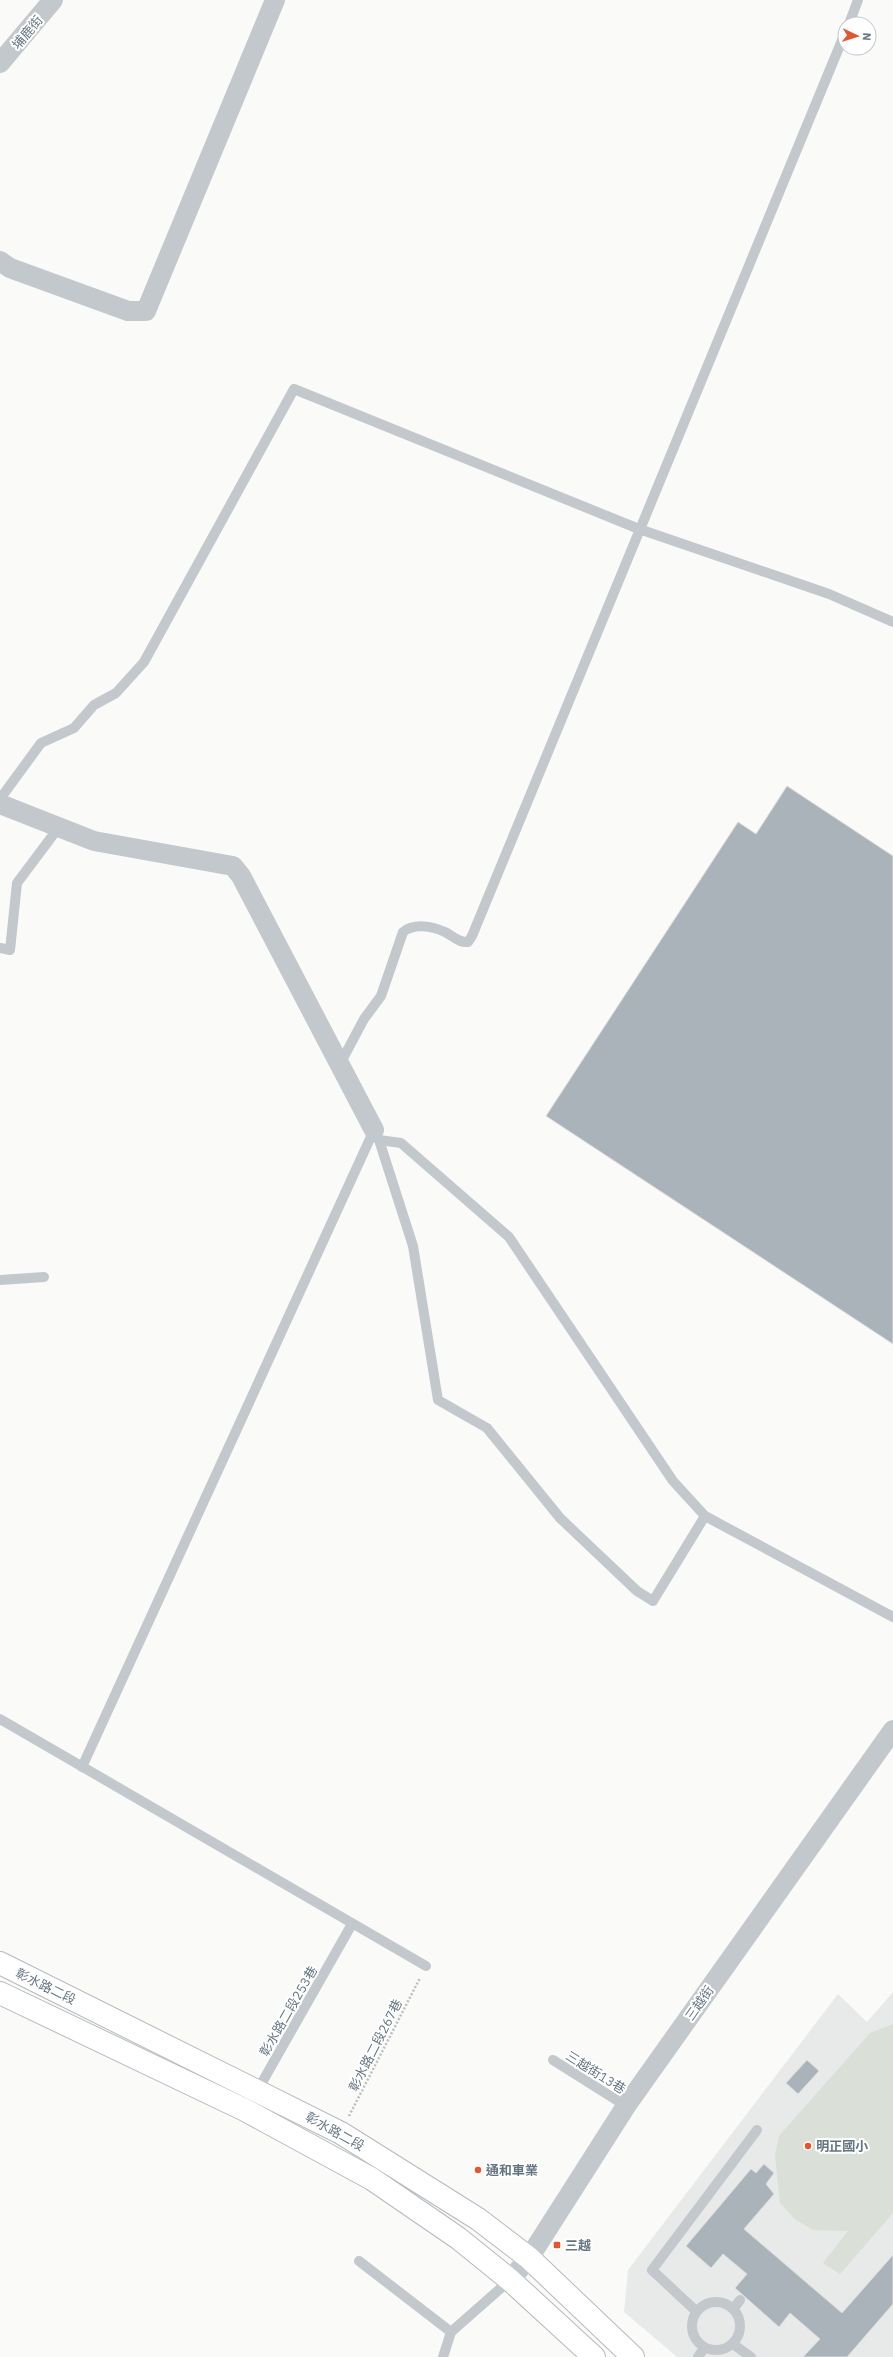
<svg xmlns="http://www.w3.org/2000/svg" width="893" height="2357" font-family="'IBM Plex Sans','Noto Sans TC',sans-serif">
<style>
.built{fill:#e8e9e9}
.green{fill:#dadfd7}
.building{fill:#aab3b9;stroke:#dcdcda}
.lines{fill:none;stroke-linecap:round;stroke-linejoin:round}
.primary-casing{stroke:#b5babe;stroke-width:24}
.path{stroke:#bbbfc2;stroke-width:2.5;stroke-dasharray:2 2;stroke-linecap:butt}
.service{stroke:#c3c8cc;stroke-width:10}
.minor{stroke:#c3c8cc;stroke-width:20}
.primary{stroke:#fff;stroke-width:22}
.poi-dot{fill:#e4572e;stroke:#fff;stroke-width:1.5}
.labels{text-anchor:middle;stroke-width:4;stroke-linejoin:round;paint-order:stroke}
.street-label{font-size:13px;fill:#657683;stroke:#fff}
.poi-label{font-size:13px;font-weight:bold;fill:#657683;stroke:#fff;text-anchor:start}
</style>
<rect width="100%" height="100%" fill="#fafaf8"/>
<!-- built -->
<polygon class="built" points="893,1992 893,2357 677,2357 624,2312 628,2270 838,1994 867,2022"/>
<!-- green -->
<polygon class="green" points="893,2024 893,2213 840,2274 823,2263 848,2231 813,2230 795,2219 780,2203 775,2155 779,2136 870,2033"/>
<!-- building -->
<g class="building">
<polygon points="787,786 893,856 893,1344 546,1116 738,822 756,834"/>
<polygon points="807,2060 819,2071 798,2094 786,2083"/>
<polygon points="764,2164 774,2173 766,2184 774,2194 744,2229 842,2313 893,2255 893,2304 847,2357 803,2357 820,2339 790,2313 779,2327 735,2288 747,2274 723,2254 711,2268 686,2246 751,2169 756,2173"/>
</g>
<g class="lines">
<!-- primary casing -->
<g class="primary-casing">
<g id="primary">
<polyline points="0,1963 341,2133 478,2219 529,2258 633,2357"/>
<polyline points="0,1993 245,2110 372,2179 458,2238 510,2280 594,2357"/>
</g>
</g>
<!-- path -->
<polyline class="path" points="349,2116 420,1978"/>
<!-- service -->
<g class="service">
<polyline points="849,24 858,0"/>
<polyline points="0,799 41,743 74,728 94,705 116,693 144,662 294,389 639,529 829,594 893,622"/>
<polyline points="0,948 10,950 17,883 59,827"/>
<path d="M 340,1064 L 364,1019 L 381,996 L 403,932 C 414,923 432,926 445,932 C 453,936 459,943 468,942 L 472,936 L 845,33"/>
<polyline points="374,1130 379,1140 401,1143 509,1237 673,1481 705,1516 893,1617"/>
<polyline points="379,1140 413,1246 438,1400 487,1428 560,1518 637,1591 653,1601 705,1516"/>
<polyline points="0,1280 44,1277"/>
<polyline points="0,1719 426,1966"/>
<polyline points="82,1767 374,1130"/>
<polyline points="553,2060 626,2106"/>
<polyline points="256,2093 352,1924"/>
<polyline points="359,2261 451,2332"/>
<circle cx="716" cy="2326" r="24"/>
<polyline points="734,2308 740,2300"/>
<polyline points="696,2311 652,2270 757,2130"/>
<polyline points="733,2344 751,2357"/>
<polyline points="443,2357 451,2332 510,2280"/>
<polyline points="698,2357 704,2348"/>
</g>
<!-- minor -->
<g class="minor">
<polyline points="0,63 53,0"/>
<polyline points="0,261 10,268 128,311 146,311 275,0"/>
<polyline points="0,804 94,841 233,866 241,876 374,1130"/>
<polyline points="510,2280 529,2258 626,2106 893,1730"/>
</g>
<!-- primary -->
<use href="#primary" class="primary"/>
</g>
<!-- markers -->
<g class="poi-dot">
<circle cx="808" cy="2146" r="4"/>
<circle cx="478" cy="2170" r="4"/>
<rect x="553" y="2241" width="8" height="8" rx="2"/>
</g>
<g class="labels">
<!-- street labels -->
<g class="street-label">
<text transform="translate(27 32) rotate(-50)" y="5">埔鹿街</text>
<text transform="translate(46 1986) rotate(26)" y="5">彰水路二段</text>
<text transform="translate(699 2003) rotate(-55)" y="5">三越街</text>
<text transform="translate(288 2011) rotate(-60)" y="5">彰水路二段253巷</text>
<text transform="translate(375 2045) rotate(-63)" y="5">彰水路二段267巷</text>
<text transform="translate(596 2072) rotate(32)" y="5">三越街13巷</text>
<text transform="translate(335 2131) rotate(29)" y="5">彰水路二段</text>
</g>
<!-- poi labels -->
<g class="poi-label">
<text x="816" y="2151">明正國小</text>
<text x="486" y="2175">通和車業</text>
<text x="565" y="2250">三越</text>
</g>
</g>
<!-- north arrow -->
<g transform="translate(857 36) rotate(94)"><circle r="19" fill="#ffffff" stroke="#c1c8cd"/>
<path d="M0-3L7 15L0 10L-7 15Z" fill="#e4572e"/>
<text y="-6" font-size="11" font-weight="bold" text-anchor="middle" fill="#657683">N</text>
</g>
</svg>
